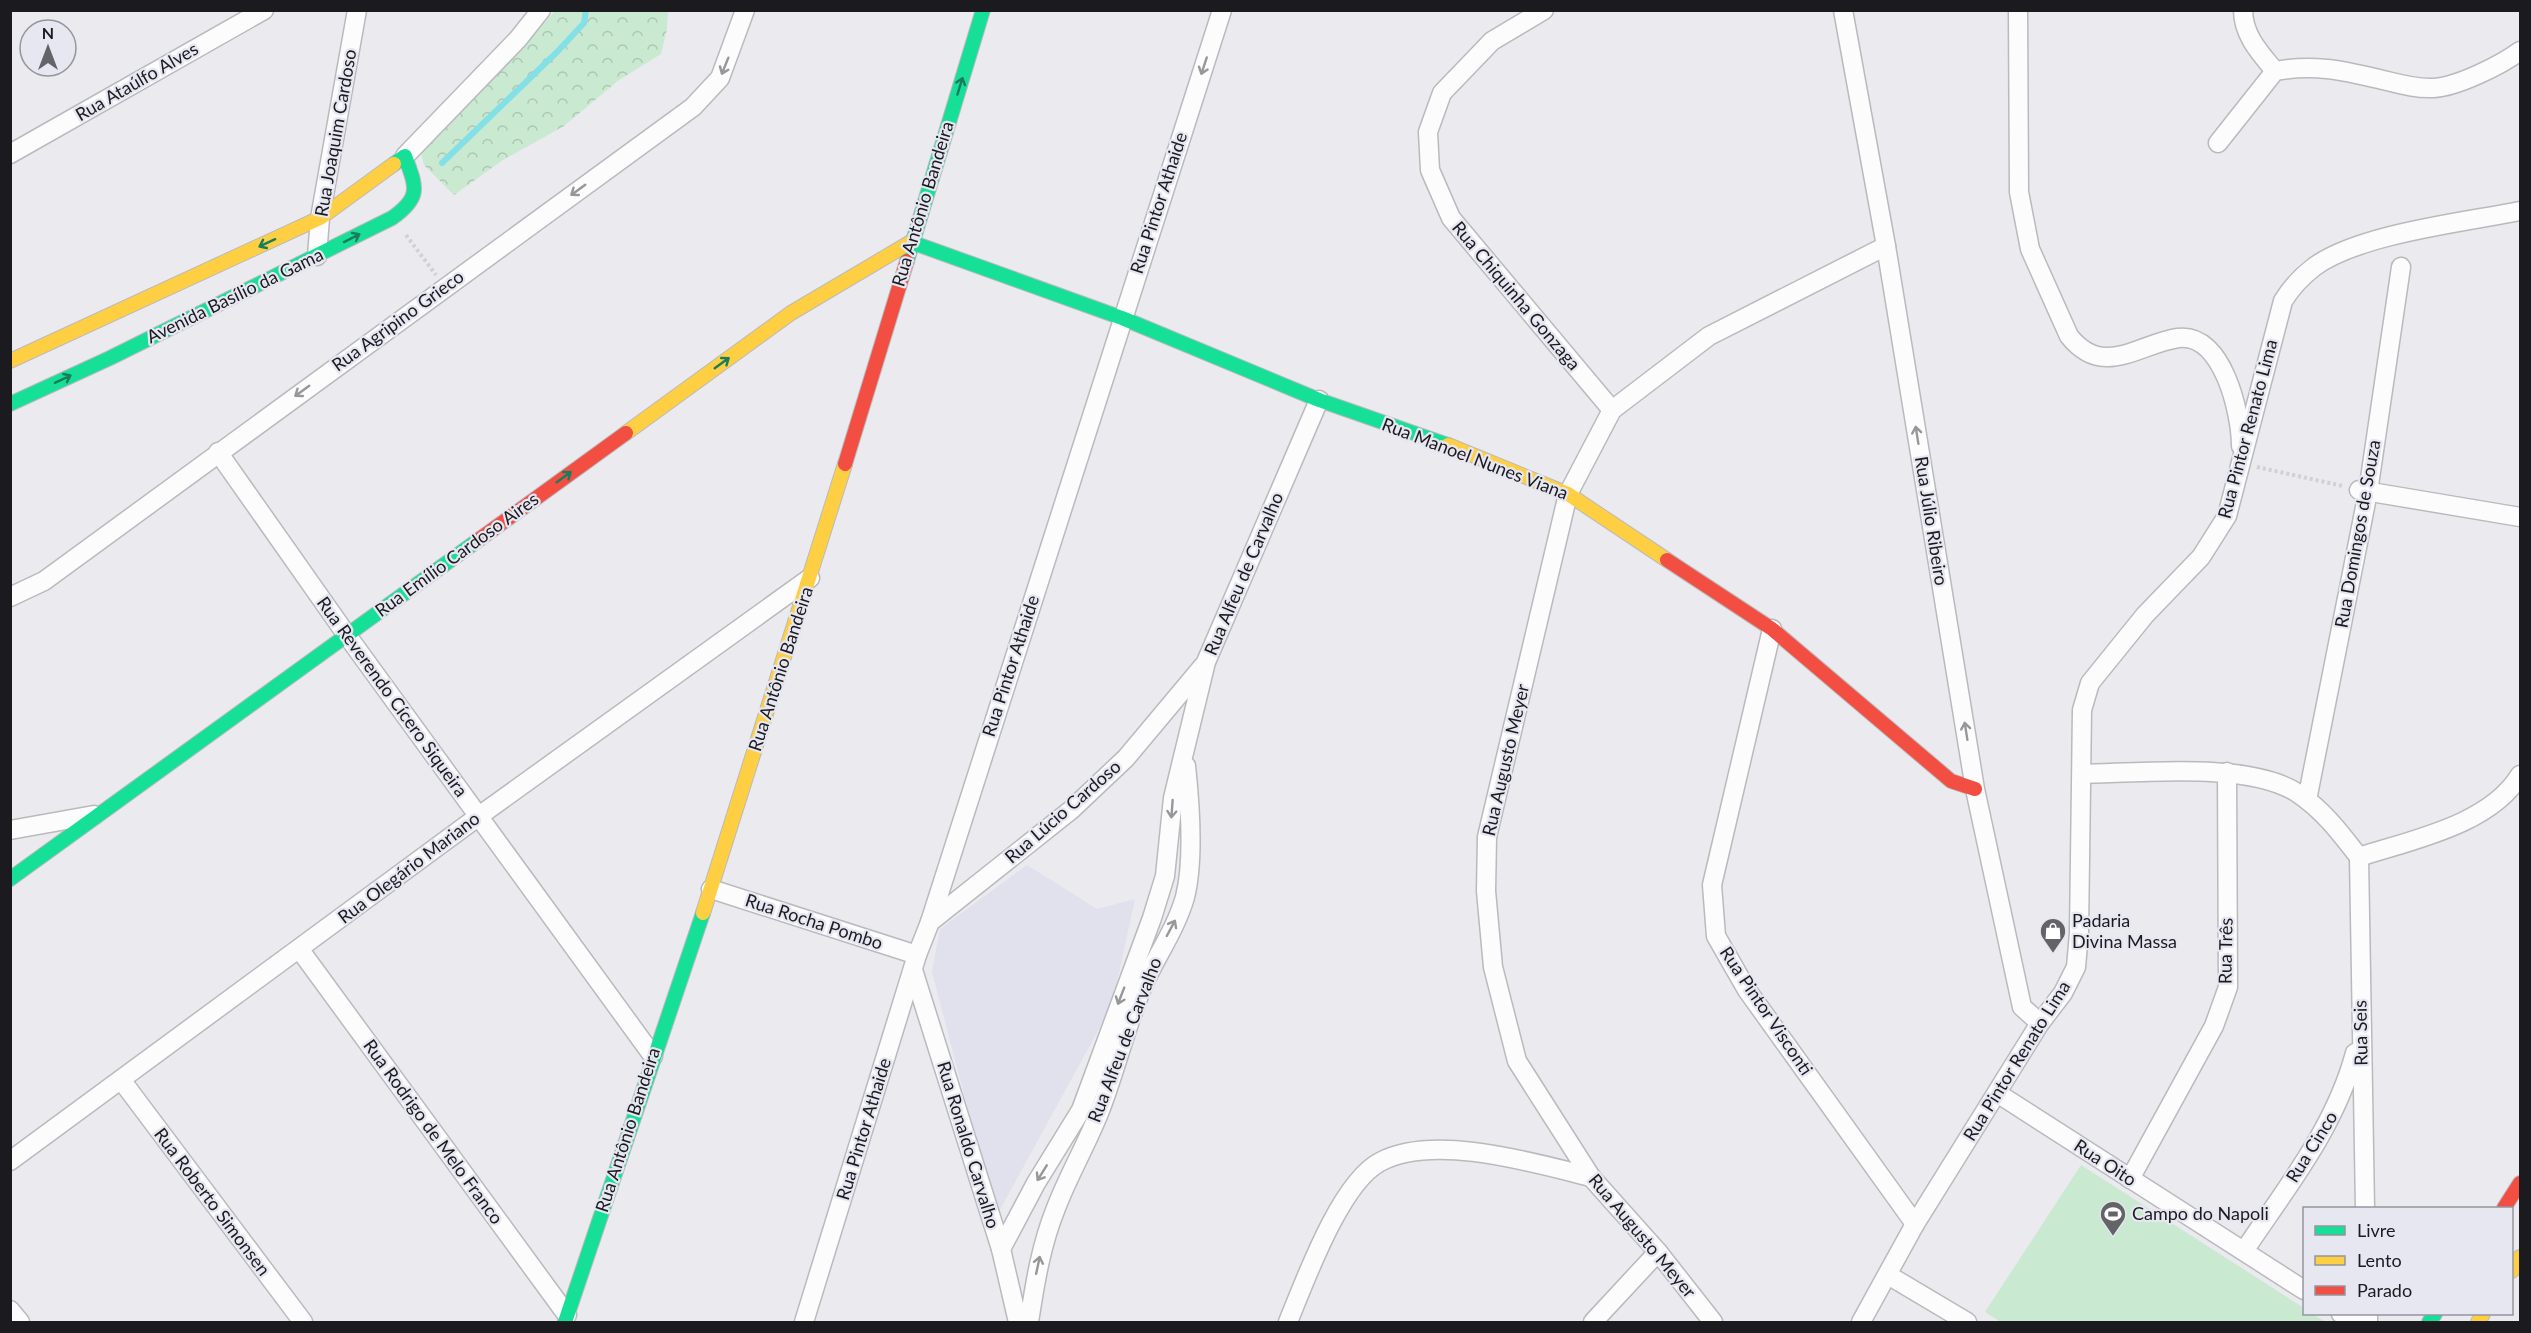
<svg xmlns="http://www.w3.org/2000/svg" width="2531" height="1333" font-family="Lato,sans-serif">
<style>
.built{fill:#e1e1ee}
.forest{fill:url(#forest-crowns)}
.pitch{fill:#c9e9d0}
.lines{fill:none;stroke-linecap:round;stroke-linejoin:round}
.stream{stroke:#82e0e6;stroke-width:6}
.street-casing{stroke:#bababe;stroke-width:21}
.fast-casing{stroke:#bababe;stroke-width:16}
.slow-casing{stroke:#bababe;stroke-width:16}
.jam-casing{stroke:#bababe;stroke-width:16}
.path{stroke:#d1d1d3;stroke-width:4;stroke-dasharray:3 3;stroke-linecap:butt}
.street{stroke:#fcfcfd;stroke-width:18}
.fast{stroke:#16e098;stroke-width:14}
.slow{stroke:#ffcf43;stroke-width:14}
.jam{stroke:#f24e42;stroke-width:14}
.oneway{stroke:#979699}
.oneway2{stroke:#187d5c}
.labels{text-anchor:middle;stroke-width:4.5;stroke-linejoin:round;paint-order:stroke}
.street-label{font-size:18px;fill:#1b1a1f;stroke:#e7e7f2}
.poi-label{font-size:18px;fill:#1b1a1f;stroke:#e7e7f2;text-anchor:start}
</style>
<defs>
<pattern id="forest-crowns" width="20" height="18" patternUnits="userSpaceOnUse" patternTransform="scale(1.5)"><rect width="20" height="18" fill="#c9e9d0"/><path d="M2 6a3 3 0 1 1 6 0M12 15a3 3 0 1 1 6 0" fill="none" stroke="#acc7b2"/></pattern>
</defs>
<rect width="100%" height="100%" fill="#eaeaef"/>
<!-- built -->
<polygon class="built" points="1027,865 1097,909 1135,899 1112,1005 996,1217 932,972 940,929"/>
<!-- forest -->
<polygon class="forest" points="555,11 668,11 667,29 661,54 619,80 564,126 503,160 454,195 424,165 419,145 499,73"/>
<!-- pitch -->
<polygon class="pitch" points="2081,1165 2304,1308 2304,1314 2312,1314 2326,1322 2001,1322 1985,1312"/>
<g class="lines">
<!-- stream -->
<polyline class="stream" points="442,163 557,52 584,23 586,10"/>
<!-- street casing -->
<g class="street-casing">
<g id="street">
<polyline points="1544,10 1492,41 1442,93 1428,132 1430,170 1451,218 1612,410"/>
<polyline points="1843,10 1886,246 1975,789 2022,1007 2040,1023"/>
<path d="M 2018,10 L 2019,192 L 2030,249 L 2069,336 C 2103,379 2138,344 2178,338 C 2223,332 2241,414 2241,446"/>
<path d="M 2243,10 C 2243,35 2260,53 2275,71"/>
<path d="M 2218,143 L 2275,71 C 2313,64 2341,70 2379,79 C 2396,83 2415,89 2433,88 C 2457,87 2501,65 2520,51"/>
<polyline points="10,154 264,10"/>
<polyline points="405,156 518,39 541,10"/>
<polyline points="317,256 320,218 357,10"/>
<polyline points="218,452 346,634 653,1056"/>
<polyline points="2359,490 2520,517"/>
<polyline points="10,597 44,581 693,107 720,78 745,10"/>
<polyline points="1772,629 1712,885 1716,936 1747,990 1915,1224"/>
<path d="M 2082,774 C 2140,773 2251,761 2299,794 C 2324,811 2341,834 2359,857"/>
<polyline points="2307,800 2368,492 2401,267"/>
<polyline points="10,830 94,815"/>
<polyline points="2359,857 2365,1208"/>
<path d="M 2359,857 C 2411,840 2490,825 2520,775"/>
<polyline points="711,889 917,955"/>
<polyline points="930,922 1071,810 1126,758 1203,666"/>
<polyline points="300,950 567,1315"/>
<polyline points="913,970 1001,1249 1018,1322"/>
<polyline points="122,1081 303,1322"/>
<polyline points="1997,1093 2304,1290"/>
<polyline points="10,1161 479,816 810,578"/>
<polyline points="2130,1179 2214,1026 2228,987 2227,772"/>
<polyline points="1001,1249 1036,1183 1081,1110 1152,918 1165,876 1173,798 1206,662 1319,400"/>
<path d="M 2244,1251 C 2286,1188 2335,1128 2355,1053"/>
<polyline points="1888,1275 1967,1322"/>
<polyline points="10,1310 20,1322"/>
<polyline points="2341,1314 2355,1322"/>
<polyline points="2368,1314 2368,1322"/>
<polyline points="804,1322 917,955 930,922 1222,10"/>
<path d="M 1029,1322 C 1035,1283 1041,1245 1056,1208 C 1069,1174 1088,1142 1101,1108 C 1116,1068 1126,1027 1142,988 C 1155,958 1176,929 1185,897 C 1194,861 1190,803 1186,766"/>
<path d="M 1288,1322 C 1305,1281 1340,1183 1380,1162 C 1434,1133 1534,1163 1591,1177"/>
<polyline points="1593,1322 1658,1252"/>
<polyline points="1713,1322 1658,1252 1591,1177 1517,1061 1493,967 1486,891 1487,837 1568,494 1612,410 1709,336 1886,246"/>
<path d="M 1861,1322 L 1915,1224 L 2040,1023 L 2063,993 L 2076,967 L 2079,933 L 2082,710 L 2090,683 L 2145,615 L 2201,557 L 2227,516 L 2283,301 C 2291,288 2301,277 2314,267 C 2358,234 2465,222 2520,211"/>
</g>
</g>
<!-- fast casing -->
<g class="fast-casing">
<g id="fast">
<polyline points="911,242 1122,318 1319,400 1448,445"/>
<polyline points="907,261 983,10"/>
<path d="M 10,404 L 110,358 L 392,218 C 422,197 416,187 405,156 L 394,164"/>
<polyline points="10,879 477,541"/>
<polyline points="565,1322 703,913"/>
<polyline points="2429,1322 2435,1314"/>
</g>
</g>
<!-- slow casing -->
<g class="slow-casing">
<g id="slow">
<polyline points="10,361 320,218 394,164"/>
<polyline points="626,433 791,313 911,242"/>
<polyline points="1448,445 1568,494 1667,560"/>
<polyline points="703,913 845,464"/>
<polyline points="2512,1271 2520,1257"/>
<polyline points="2478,1322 2483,1314"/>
</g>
</g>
<!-- jam casing -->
<g class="jam-casing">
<g id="jam">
<polyline points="845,464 907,261"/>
<polyline points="477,541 626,433"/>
<polyline points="1667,560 1772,629 1951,781 1975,789"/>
<polyline points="2504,1208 2520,1183"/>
</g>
</g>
<!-- path -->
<g class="path">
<polyline points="406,235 436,275"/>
<polyline points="2257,467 2343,486"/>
</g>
<!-- street -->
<use href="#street" class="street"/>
<!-- fast -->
<use href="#fast" class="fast"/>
<!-- slow -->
<use href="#slow" class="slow"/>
<!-- jam -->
<use href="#jam" class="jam"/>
</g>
<!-- one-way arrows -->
<defs><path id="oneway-shaft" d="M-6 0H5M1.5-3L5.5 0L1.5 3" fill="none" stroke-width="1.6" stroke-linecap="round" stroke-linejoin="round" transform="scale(1.5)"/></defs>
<g class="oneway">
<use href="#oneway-shaft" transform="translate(725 66) rotate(112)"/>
<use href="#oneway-shaft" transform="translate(1204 66) rotate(108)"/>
<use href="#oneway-shaft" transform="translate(578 190) rotate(144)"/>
<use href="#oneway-shaft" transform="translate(302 391) rotate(144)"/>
<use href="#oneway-shaft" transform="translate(1917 435) rotate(-99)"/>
<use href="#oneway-shaft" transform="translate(1966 731) rotate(-99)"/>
<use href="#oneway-shaft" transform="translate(1172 809) rotate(94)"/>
<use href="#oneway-shaft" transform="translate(1171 928) rotate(-62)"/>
<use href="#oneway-shaft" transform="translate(1121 996) rotate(111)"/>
<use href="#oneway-shaft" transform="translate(1042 1173) rotate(122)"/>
<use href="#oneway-shaft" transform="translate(1038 1265) rotate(-78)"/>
</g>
<g class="oneway2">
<use href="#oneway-shaft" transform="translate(960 86) rotate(-73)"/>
<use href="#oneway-shaft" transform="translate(352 238) rotate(-27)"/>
<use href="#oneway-shaft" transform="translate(267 243) rotate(155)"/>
<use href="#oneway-shaft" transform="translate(722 363) rotate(-36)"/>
<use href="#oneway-shaft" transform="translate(63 379) rotate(-25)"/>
<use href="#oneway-shaft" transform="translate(564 477) rotate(-36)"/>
</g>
<!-- icons -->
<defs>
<g id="shop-pin" transform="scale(1.35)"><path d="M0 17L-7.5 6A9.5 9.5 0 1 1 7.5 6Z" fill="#636368" stroke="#e7e7f2"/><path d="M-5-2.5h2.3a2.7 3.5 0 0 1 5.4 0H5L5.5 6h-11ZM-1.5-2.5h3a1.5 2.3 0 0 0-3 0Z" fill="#fff"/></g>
<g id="stadium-pin" transform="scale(1.35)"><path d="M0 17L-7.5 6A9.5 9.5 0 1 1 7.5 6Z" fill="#636368" stroke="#e7e7f2"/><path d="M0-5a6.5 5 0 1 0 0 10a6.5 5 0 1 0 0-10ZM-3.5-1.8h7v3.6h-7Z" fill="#fff"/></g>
</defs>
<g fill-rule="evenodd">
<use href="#shop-pin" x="2053" y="931"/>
<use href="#stadium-pin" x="2113" y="1214"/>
</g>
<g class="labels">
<!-- street labels -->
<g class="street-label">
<text transform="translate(137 82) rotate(-30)" y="6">Rua Ataúlfo Alves</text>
<text transform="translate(336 133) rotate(-80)" y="6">Rua Joaquim Cardoso</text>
<text transform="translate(1159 203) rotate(-72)" y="6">Rua Pintor Athaide</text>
<text transform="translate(923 204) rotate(-73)" y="6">Rua Antônio Bandeira</text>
<text transform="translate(235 296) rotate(-26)" y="6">Avenida Basílio da Gama</text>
<text transform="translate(1516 296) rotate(50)" y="6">Rua Chiquinha Gonzaga</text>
<text transform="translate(398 321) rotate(-36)" y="6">Rua Agripino Grieco</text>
<text transform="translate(2248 429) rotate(-75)" y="6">Rua Pintor Renato Lima</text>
<text transform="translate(1475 459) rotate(21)" y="6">Rua Manoel Nunes Viana</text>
<text transform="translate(1931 521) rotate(81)" y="6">Rua Júlio Ribeiro</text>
<text transform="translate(2358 534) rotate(-80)" y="6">Rua Domingos de Souza</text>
<text transform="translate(457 555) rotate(-36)" y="6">Rua Emílio Cardoso Aires</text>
<text transform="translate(1244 574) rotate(-67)" y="6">Rua Alfeu de Carvalho</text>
<text transform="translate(1011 666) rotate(-72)" y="6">Rua Pintor Athaide</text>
<text transform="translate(781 669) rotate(-72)" y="6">Rua Antônio Bandeira</text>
<text transform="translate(392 697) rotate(54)" y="6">Rua Reverendo Cícero Siqueira</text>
<text transform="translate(1506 760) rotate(-77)" y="6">Rua Augusto Meyer</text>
<text transform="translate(1063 812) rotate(-41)" y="6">Rua Lúcio Cardoso</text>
<text transform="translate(409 868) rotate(-37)" y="6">Rua Olegário Mariano</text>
<text transform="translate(814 922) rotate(18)" y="6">Rua Rocha Pombo</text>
<text transform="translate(2226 951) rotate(-89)" y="6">Rua Três</text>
<text transform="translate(1766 1011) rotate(56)" y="6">Rua Pintor Visconti</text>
<text transform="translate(2361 1033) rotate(-91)" y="6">Rua Seis</text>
<text transform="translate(1125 1040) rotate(-69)" y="6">Rua Alfeu de Carvalho</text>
<text transform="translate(2017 1061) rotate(-58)" y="6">Rua Pintor Renato Lima</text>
<text transform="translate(864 1129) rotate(-73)" y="6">Rua Pintor Athaide</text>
<text transform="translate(628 1130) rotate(-72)" y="6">Rua Antônio Bandeira</text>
<text transform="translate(433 1132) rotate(54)" y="6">Rua Rodrigo de Melo Franco</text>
<text transform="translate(968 1145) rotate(73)" y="6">Rua Ronaldo Carvalho</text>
<text transform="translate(2312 1147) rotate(-58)" y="6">Rua Cinco</text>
<text transform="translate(2105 1163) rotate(33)" y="6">Rua Oito</text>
<text transform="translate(212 1202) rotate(53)" y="6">Rua Roberto Simonsen</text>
<text transform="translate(1642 1236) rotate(50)" y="6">Rua Augusto Meyer</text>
</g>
<!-- poi labels -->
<g class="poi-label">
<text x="2072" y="927">Padaria<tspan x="2072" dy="21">Divina Massa</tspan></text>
<text x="2132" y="1220">Campo do Napoli</text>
</g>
</g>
<!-- border -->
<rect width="2531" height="1333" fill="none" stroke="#1b1a1f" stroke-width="24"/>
<!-- legend -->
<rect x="2303" y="1207" width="210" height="108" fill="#e7e7f2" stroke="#95959e" stroke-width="1.5"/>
<rect x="2315" y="1226" width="30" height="9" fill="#16e098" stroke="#95959e" stroke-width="1.5"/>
<text x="2357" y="1237" font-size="18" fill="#1b1a1f">Livre</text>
<rect x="2315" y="1256" width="30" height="9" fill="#ffcf43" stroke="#95959e" stroke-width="1.5"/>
<text x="2357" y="1267" font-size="18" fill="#1b1a1f">Lento</text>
<rect x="2315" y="1286" width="30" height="9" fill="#f24e42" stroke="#95959e" stroke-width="1.5"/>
<text x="2357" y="1297" font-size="18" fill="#1b1a1f">Parado</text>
<!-- north arrow -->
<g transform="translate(48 48)"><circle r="28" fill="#e7e7f2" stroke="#95959e" stroke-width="1.5"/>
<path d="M0-4.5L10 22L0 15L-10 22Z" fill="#636368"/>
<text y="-9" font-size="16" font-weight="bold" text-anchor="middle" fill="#1b1a1f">N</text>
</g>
</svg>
